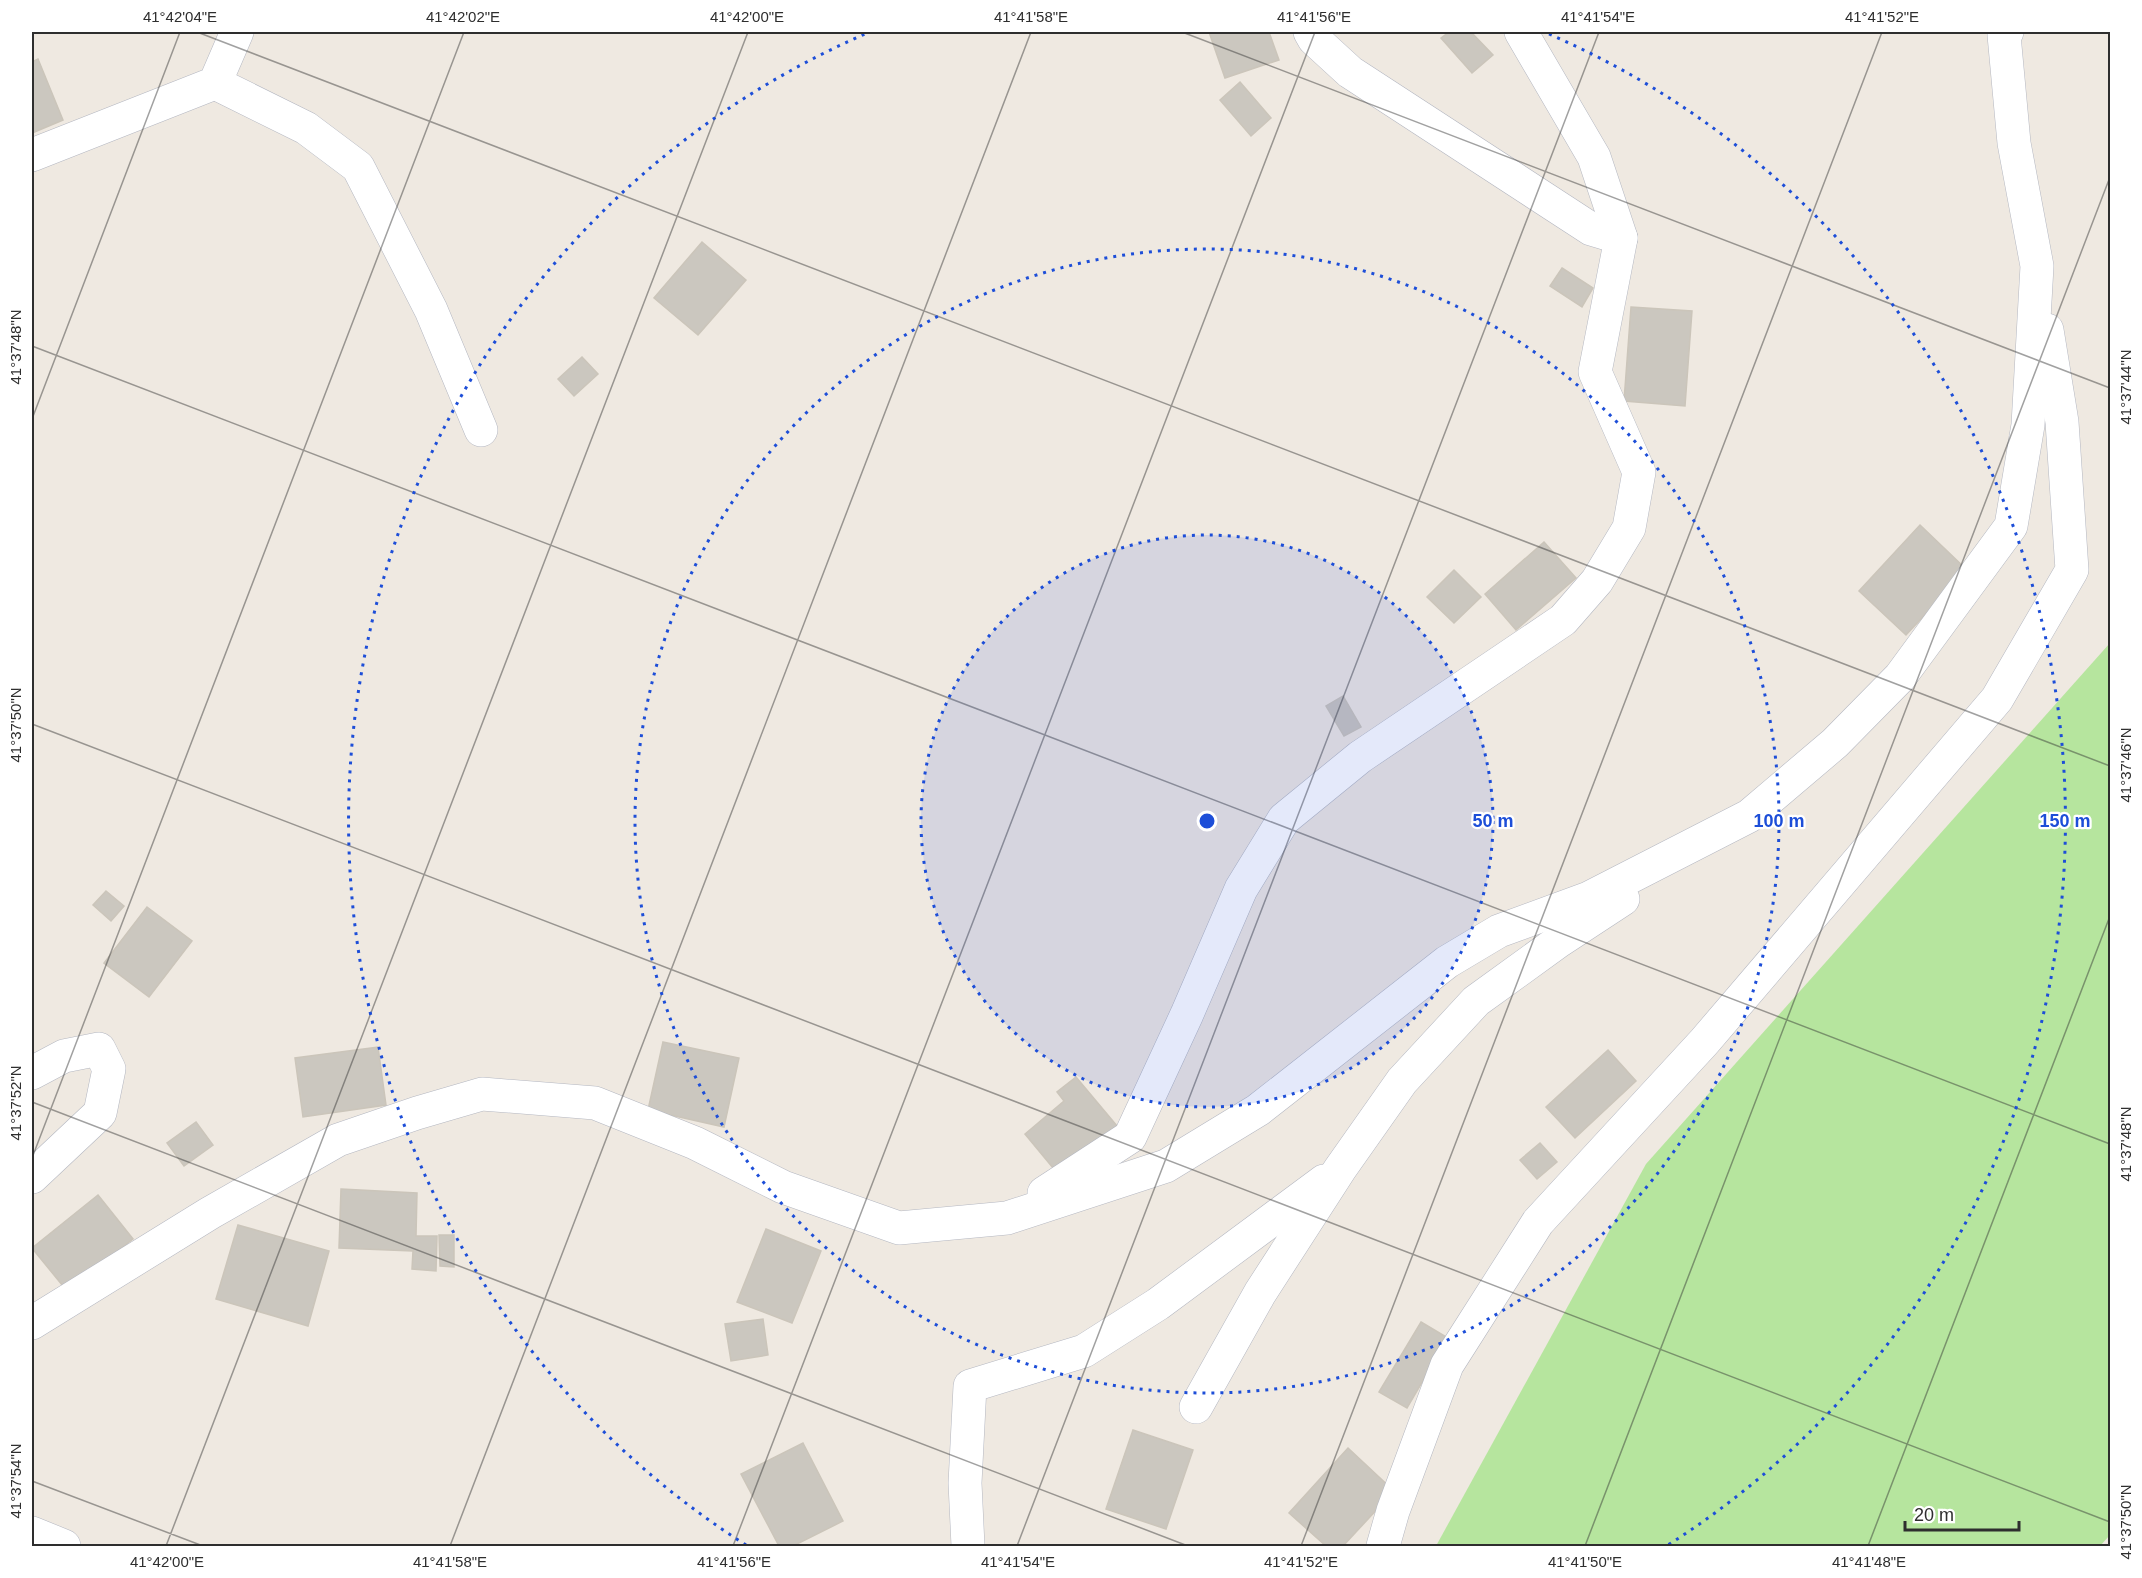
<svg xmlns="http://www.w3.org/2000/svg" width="2142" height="1578" font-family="Arial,sans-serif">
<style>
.green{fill:#b6e59e}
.building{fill:#cbc7bf;stroke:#cbc5ba;stroke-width:1.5}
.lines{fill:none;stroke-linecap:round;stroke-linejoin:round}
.minor-casing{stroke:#b4b7c1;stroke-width:34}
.minor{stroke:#fff;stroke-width:33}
.ticks{fill:none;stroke:#2e2e2e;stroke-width:1.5;stroke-opacity:0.45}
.ring{fill:none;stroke:#1d4ed8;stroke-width:3;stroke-dasharray:3 6}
.centre{fill:#1d4ed8;stroke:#fff;stroke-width:3}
.ring-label{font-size:18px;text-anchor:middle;font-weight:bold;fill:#1d4ed8;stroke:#fff;stroke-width:4.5;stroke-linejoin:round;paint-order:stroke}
.neatline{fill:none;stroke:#2e2e2e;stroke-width:2}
.ticks-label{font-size:15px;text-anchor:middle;fill:#2e2e2e}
</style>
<rect width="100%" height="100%" fill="#efe9e1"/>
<!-- green -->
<polygon class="green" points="2110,643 2110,1535 2100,1546 1436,1546 1646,1164"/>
<!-- building -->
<g class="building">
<polygon points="1209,32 1269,32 1279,60 1225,78"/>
<polygon points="1449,32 1471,32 1493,55 1472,73 1441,38"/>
<polygon points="38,59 63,120 32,133 32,62"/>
<polygon points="1240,82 1271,118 1251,136 1220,100"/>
<polygon points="702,242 746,280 698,335 654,298"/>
<polygon points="1562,268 1593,288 1582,307 1550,286"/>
<polygon points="1631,307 1692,311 1685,406 1624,401"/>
<polygon points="582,357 598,374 574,396 558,379"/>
<polygon points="1920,525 1967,570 1906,635 1859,591"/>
<polygon points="1544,542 1576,578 1516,630 1485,594"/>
<polygon points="1454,570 1481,597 1454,623 1427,597"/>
<polygon points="1343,696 1361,727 1344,736 1326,706"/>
<polygon points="106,891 124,906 111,921 93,905"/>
<polygon points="147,907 192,941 149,997 104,963"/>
<polygon points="663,1042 739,1058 724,1127 648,1110"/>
<polygon points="378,1047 386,1105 303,1117 295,1058"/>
<polygon points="1608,1050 1636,1081 1575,1138 1546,1107"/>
<polygon points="1076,1077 1117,1126 1058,1174 1025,1134 1064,1101 1057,1092"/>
<polygon points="196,1122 213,1145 184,1166 167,1143"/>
<polygon points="1540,1143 1557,1162 1537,1179 1520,1160"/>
<polygon points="341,1189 417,1193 416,1236 437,1236 436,1271 412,1269 413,1251 339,1248"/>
<polygon points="98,1195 133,1239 67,1291 32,1248"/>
<polygon points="238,1225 329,1251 308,1326 216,1299"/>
<polygon points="766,1229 821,1251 792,1323 737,1302"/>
<polygon points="439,1235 454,1235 454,1267 440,1266"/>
<polygon points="763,1319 768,1355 731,1361 725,1324"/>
<polygon points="1421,1322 1448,1338 1407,1408 1379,1392"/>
<polygon points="1133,1430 1193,1450 1166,1529 1106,1509"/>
<polygon points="803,1443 843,1521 793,1546 779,1546 741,1474"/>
<polygon points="1348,1448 1394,1491 1343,1546 1326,1546 1289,1513"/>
</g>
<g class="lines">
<!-- minor casing -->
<g class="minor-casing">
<g id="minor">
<polyline points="1310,32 1314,39 1350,72 1591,229 1621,238"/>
<polyline points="215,83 306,128 358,167 431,310 481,430"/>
<polyline points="32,155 215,83 237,32"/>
<polyline points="32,1073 64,1056 99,1049 109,1069 100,1113 32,1177"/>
<polyline points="1044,1193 1130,1137 1187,1014 1241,889 1284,819 1360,757 1563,620 1597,581 1629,528 1639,472 1595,372 1621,238 1594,157 1521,32"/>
<polyline points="32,1323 210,1213 338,1140 417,1113 482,1094 595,1103 695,1143 783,1187 899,1228 1007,1218 1166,1166 1258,1110 1447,962 1499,931 1589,898 1749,816 1835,743 1900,677 2011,526 2028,425 2037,266 2014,143 2004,35 2007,32"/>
<polyline points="1196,1407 1260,1293 1340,1169 1402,1081 1476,1001 1559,941 1623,899"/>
<polyline points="32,1533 64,1546"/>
<polyline points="968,1546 965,1483 970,1386 1084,1351 1158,1304 1324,1181"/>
<polyline points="1383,1546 1393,1511 1447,1365 1538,1222 1704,1042 1997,699 2072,570 2062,422 2047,330"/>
</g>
</g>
<!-- minor -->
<use href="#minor" class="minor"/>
</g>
<!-- ticks -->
<path class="ticks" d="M 197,32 L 2110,766M 1182,32 L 2110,388M 32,346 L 2110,1144M 32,419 L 180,32M 32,724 L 2110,1522M 32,1102 L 1188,1546M 32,1158 L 464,32M 32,1481 L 203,1546M 166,1546 L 748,32M 450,1546 L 1031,32M 733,1546 L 1315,32M 1017,1546 L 1599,32M 1301,1546 L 1882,32M 1585,1546 L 2110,177M 1868,1546 L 2110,916"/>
<!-- distance rings -->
<circle cx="1207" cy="821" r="286" fill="#1d4ed8" fill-opacity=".12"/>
<g class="ring">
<circle cx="1207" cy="821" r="286"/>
<circle cx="1207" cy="821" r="572"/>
<path d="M746 1545A858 858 0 0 1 865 34M1549 34A858 858 0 0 1 1668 1545"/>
</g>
<circle cx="1207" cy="821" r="9" class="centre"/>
<g class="ring-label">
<text x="1493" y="827">50 m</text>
<text x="1779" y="827">100 m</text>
<text x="2065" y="827">150 m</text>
</g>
<!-- border -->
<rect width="2142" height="1578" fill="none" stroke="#ffffff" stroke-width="66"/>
<!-- scale -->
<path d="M1905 1521v9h114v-9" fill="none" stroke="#2e2e2e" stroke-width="3"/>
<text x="1914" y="1521" font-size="18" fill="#2e2e2e" stroke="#ffffff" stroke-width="4.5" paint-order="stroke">20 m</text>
<rect x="33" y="33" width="2076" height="1512" class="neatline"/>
<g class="ticks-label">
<text x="180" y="22">41°42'04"E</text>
<text x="463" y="22">41°42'02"E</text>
<text x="747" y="22">41°42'00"E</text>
<text x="1031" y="22">41°41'58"E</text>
<text x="1314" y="22">41°41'56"E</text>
<text x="1598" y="22">41°41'54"E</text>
<text x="1882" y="22">41°41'52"E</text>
<text transform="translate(16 347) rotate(-90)" y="5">41°37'48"N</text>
<text transform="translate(2126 387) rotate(-90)" y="5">41°37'44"N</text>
<text transform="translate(16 725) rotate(-90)" y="5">41°37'50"N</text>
<text transform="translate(2126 765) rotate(-90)" y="5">41°37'46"N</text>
<text transform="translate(16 1103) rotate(-90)" y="5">41°37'52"N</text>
<text transform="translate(2126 1144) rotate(-90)" y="5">41°37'48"N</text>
<text transform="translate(16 1481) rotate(-90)" y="5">41°37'54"N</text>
<text transform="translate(2126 1522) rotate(-90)" y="5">41°37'50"N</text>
<text x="167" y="1567">41°42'00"E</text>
<text x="450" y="1567">41°41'58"E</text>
<text x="734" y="1567">41°41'56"E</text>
<text x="1018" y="1567">41°41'54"E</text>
<text x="1301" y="1567">41°41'52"E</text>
<text x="1585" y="1567">41°41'50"E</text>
<text x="1869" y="1567">41°41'48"E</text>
</g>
</svg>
